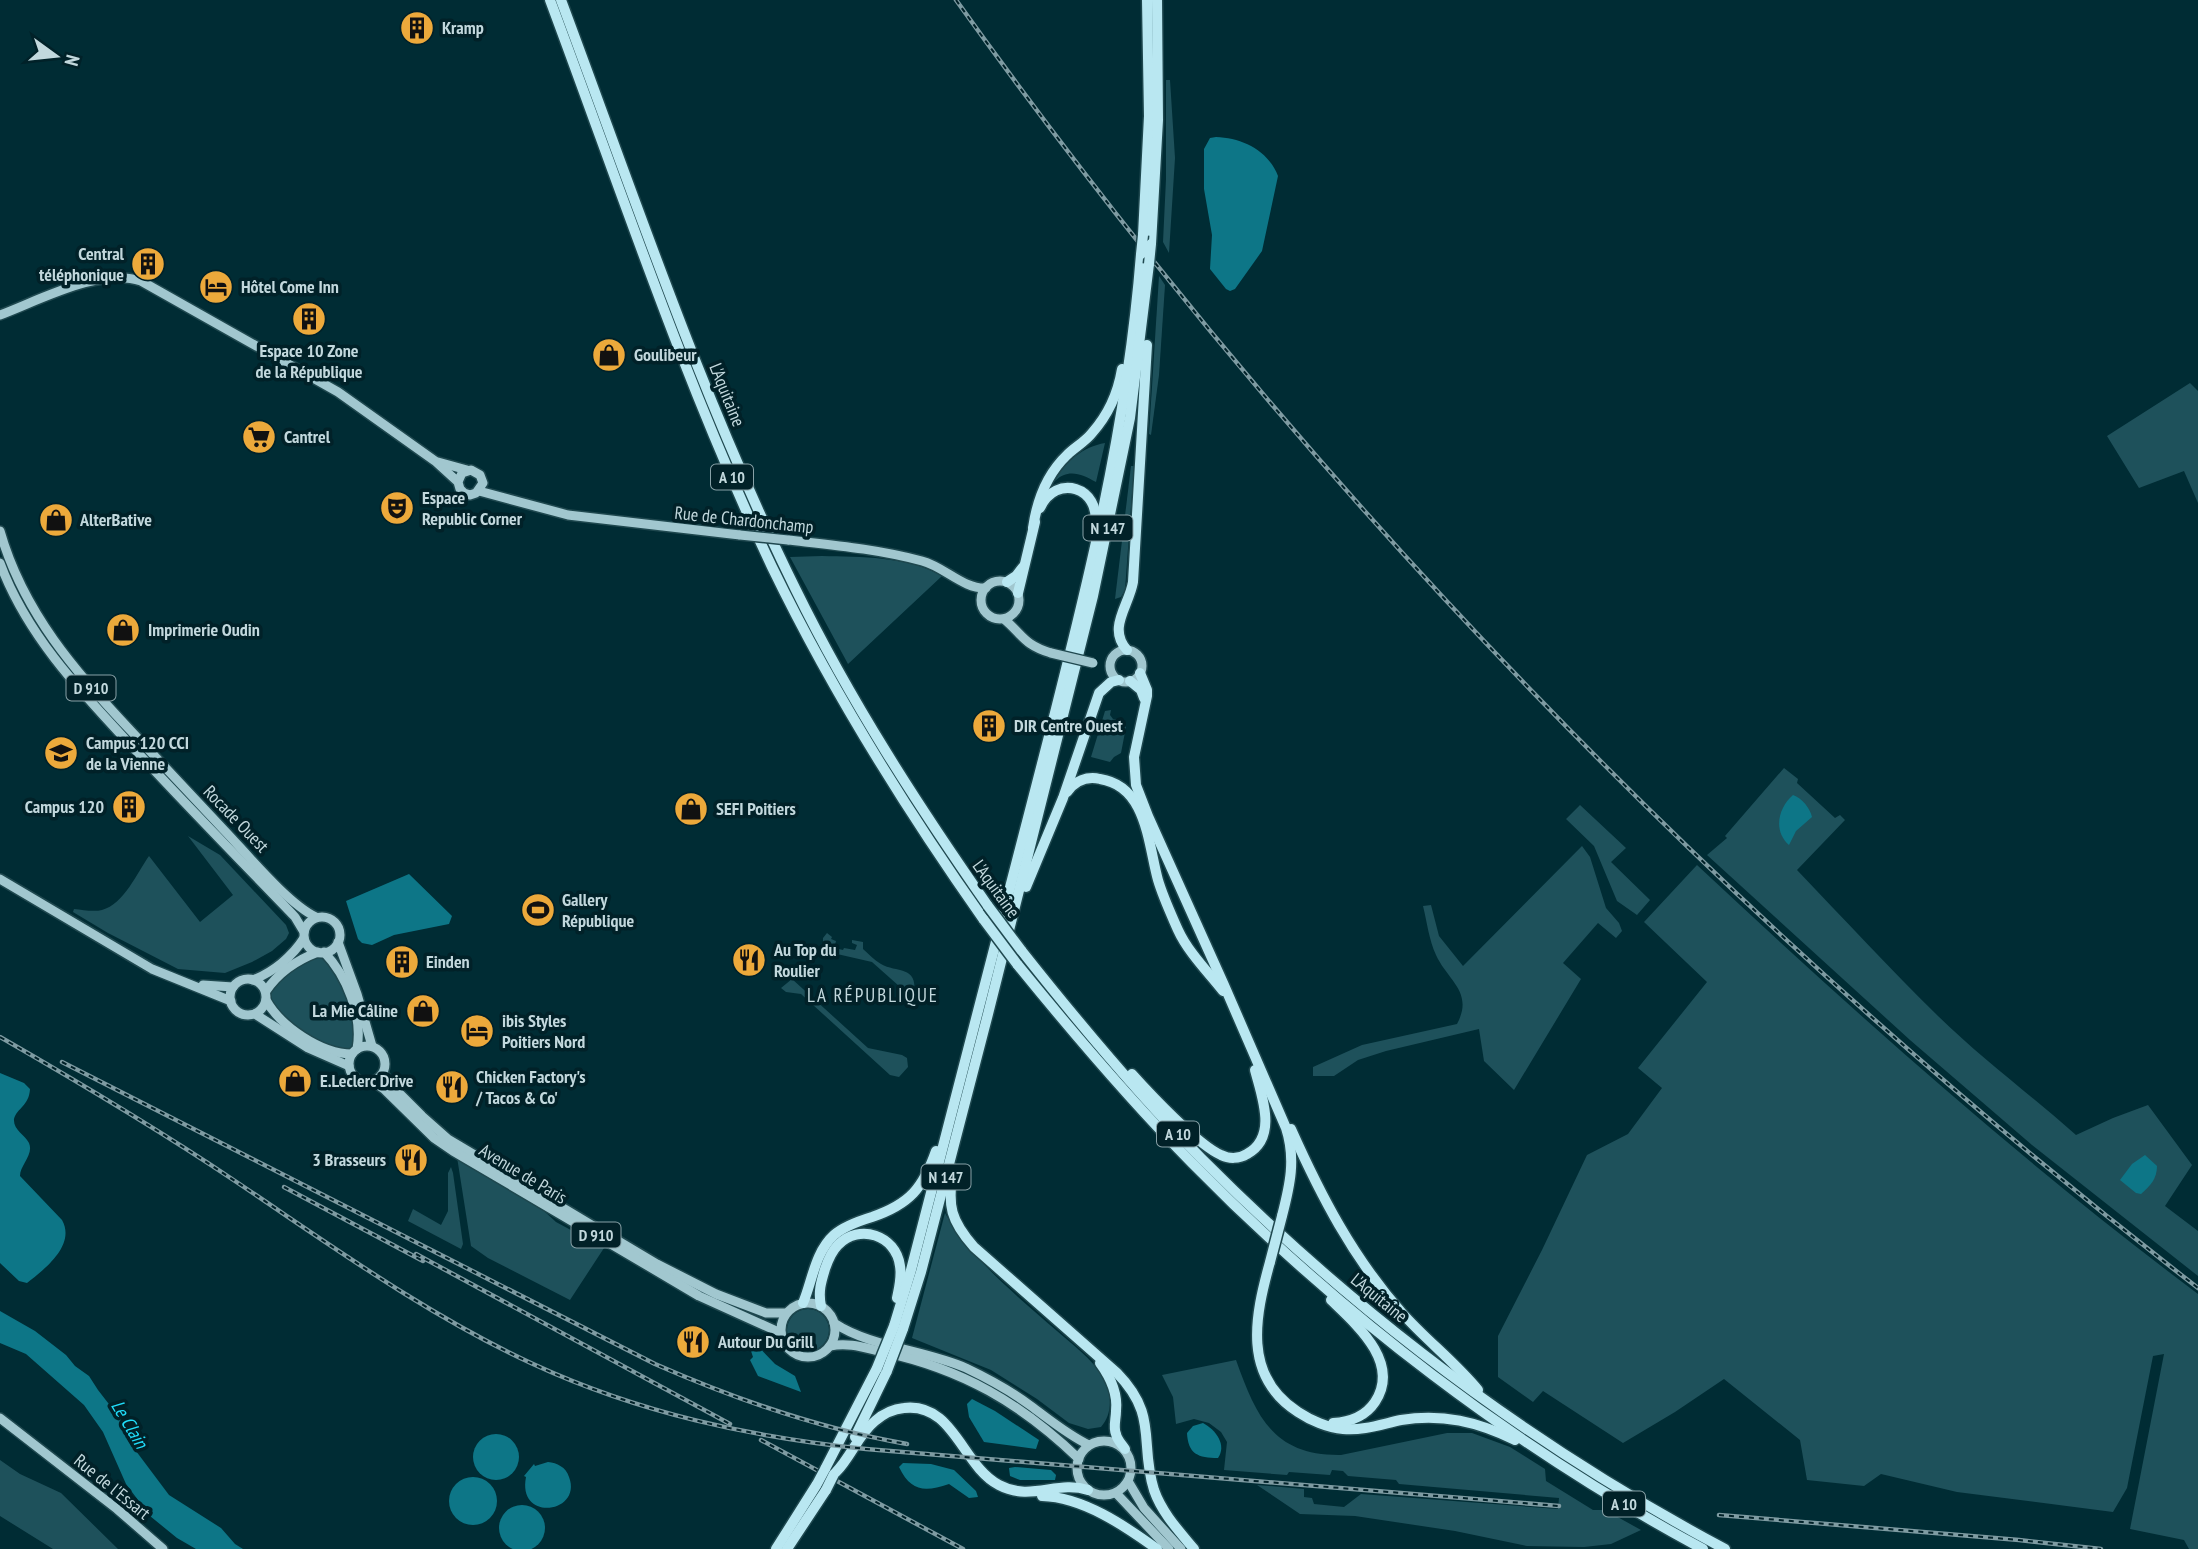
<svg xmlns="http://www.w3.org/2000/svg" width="2198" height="1549" font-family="'PT Sans Narrow',sans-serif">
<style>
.green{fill:#1e515b}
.water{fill:#0d7687}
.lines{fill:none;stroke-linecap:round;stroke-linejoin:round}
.major-casing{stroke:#1f484f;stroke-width:12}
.highway-casing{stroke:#1f484f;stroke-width:13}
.major{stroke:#a1c7cf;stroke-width:9}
.highway{stroke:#b9e7f1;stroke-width:10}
.rail-casing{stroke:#7e9ba2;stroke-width:4.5}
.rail{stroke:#012128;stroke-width:2;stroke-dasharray:5;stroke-linecap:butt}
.major-bridge-casing{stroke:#1f484f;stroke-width:12;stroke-linecap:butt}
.highway-bridge-casing{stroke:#1f484f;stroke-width:13;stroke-linecap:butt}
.major-bridge{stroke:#a1c7cf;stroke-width:9}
.highway-bridge{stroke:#b9e7f1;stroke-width:10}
.labels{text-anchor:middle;stroke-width:7;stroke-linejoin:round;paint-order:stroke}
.shield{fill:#012128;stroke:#88a1a7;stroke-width:2}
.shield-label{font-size:16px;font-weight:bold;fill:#c2d8dd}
.poi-label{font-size:18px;font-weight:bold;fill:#c2d8dd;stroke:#012128;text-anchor:start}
.street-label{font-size:18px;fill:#c2d8dd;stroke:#012128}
.neighbourhood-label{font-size:19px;letter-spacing:2px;fill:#c2d8dd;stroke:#012128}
.water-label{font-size:19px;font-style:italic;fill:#20ddfb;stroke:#012128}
</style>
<rect width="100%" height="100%" fill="#002c34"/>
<!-- green -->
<g class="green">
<polygon points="1166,80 1170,80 1175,158 1169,253 1163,242 1166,179"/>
<polygon points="1159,276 1165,285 1159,375 1151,435 1149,434"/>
<polygon points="2190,383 2198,391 2198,503 2184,471 2139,488 2107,436"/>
<path d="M 1105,443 L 1096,482 C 1082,474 1068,468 1055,481 C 1065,461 1083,447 1105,443 Z"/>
<polygon points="1131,466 1134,466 1125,590 1121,597 1115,599"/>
<path d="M 822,556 C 860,557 908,556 942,576 L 848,664 L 790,557 Z"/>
<polygon points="1111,710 1110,715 1113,719 1122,719 1126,727 1121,753 1114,757 1110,762 1091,757 1105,711"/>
<path d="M 1784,768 L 1798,779 L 1797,783 L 1835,818 L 1840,815 L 1845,820 L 1797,870 C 1844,919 1890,969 1938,1016 C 1982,1059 2031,1095 2076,1135 L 2113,1118 L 2148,1105 L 2192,1165 L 2165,1206 L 2198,1231 L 2198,1276 L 2032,1145 L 1910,1040 L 1707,855 L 1727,838 L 1725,836 Z"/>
<polygon points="1580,805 1626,848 1611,862 1650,900 1637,915 1617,901 1594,846 1566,819"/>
<path d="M 188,836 L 220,855 L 286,925 L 289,933 L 286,939 L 272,951 L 252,962 L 225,973 L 178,969 L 108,933 L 73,912 L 74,909 C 83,910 94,912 102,910 C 124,904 137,873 149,856 L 200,922 L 233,895 Z"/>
<path d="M 1582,846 L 1590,857 L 1606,908 L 1619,923 L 1622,931 L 1616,938 L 1598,923 L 1563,963 L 1581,979 L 1514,1090 L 1484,1061 L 1479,1029 L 1386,1051 L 1358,1060 L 1334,1076 L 1313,1076 L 1313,1067 L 1362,1045 L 1457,1024 C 1474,992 1448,981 1436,955 C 1429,940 1427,922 1423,906 L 1431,905 L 1439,936 L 1463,966 Z"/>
<path d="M 1697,865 C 1857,1015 2022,1162 2198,1294 L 2198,1549 L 2189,1549 L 2184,1540 L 2130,1529 L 2164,1354 L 2153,1356 L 2127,1488 L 2113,1512 L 1957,1492 L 1881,1474 L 1864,1486 L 1807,1480 L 1800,1440 L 1724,1379 L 1675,1412 L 1623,1443 L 1543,1391 L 1533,1402 L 1498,1377 L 1498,1336 L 1542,1250 L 1587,1155 L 1628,1134 L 1662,1088 L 1638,1068 L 1707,982 L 1644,922 Z"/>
<path d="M 827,933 L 832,937 L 831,939 L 836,941 L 835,945 L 839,946 L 839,949 L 843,950 L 844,948 L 855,950 L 857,945 L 852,943 L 852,940 L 863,942 L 863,949 C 869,954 874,960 881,964 C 896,973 918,965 914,993 L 908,994 L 872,962 L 837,954 L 823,942 L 823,938 Z"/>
<path d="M 314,956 L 327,959 C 344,986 354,1012 354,1044 L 348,1050 L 326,1044 L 287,1023 L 269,998 C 272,978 298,966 314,956 Z"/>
<polygon points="792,979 868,1048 902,1055 907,1058 908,1067 899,1077 890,1075 801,994 786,992 781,988"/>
<polygon points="457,1157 544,1211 556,1222 604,1248 570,1300 488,1258 471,1246"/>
<polygon points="451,1167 453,1173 463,1244 461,1249 408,1221 413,1209 441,1225 448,1211 448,1173"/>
<path d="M 945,1213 C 970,1258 1018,1297 1057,1331 C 1073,1345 1091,1358 1103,1377 C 1112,1392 1113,1414 1101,1427 L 1088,1429 L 1069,1423 L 1037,1399 L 991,1370 L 912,1338 Z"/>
<circle cx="808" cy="1330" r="21"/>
<path d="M 1236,1360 C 1256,1416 1273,1456 1341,1455 L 1447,1433 L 1472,1433 L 1510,1447 L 1545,1469 L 1546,1481 L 1593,1510 L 1605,1510 L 1641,1530 L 1611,1544 L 1584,1547 L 1527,1546 L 1455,1531 L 1355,1516 L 1300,1514 L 1257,1485 L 1304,1489 L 1304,1497 L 1312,1498 L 1314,1504 L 1344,1507 L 1361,1494 L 1558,1509 L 1559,1498 L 1399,1484 L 1396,1480 L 1348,1476 L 1343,1471 L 1332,1470 L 1330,1475 L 1289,1472 L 1287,1475 L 1224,1470 L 1227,1442 L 1221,1432 L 1209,1423 L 1194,1419 L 1176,1424 L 1173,1397 L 1162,1375 Z"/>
<polygon points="0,1460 20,1474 61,1493 118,1549 53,1549 0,1516"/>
</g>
<!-- water -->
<g class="water">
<path d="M 1216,137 C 1242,138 1268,150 1278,176 L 1262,251 L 1235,289 L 1230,291 L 1226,289 L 1210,269 L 1212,235 L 1204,189 L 1204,149 L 1210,138 Z"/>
<path d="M 1793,795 C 1802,798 1810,808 1812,817 L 1796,831 L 1789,845 C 1773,831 1778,808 1793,795 Z"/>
<polygon points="409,874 452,916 449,924 394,935 372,945 362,943 358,939 346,901"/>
<path d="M 0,1073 L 24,1083 L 30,1089 C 29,1106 17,1108 14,1119 C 13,1130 25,1135 29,1143 C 34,1155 20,1165 20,1176 L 62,1220 C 76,1245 45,1269 27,1283 L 19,1281 L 0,1263 Z"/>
<path d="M 2145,1155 L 2157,1166 C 2157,1179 2150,1186 2141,1194 L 2136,1193 L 2120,1180 L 2132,1164 Z"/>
<polygon points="0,1311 35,1331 66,1355 75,1366 89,1376 98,1390 129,1430 136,1451 169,1495 221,1528 235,1544 243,1549 196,1549 177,1538 150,1516 126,1484 103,1432 84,1405 26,1354 0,1343"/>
<polygon points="754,1342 775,1364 795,1376 801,1392 758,1376 750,1360 753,1357 749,1345"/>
<polygon points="972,1399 995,1411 1039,1440 1036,1449 984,1442 969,1417 967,1404"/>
<path d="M 1203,1423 C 1216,1430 1227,1445 1218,1458 C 1198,1458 1188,1454 1187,1433 L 1193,1426 Z"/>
<circle cx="496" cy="1457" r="23"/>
<path d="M 548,1462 C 557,1463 566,1467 569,1477 C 583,1513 517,1523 526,1477 L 524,1476 L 534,1464 L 535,1466 Z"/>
<path d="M 903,1463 L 931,1464 L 954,1470 L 976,1491 L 978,1497 L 969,1498 L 949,1484 C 925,1492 911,1492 899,1467 Z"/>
<polygon points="1015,1467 1051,1470 1056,1475 1055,1480 1020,1480 1010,1476 1009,1468"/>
<circle cx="473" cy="1501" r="24"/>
<circle cx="522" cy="1528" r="23"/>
</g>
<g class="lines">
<!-- major casing -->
<g class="major-casing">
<g id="major">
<path d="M 0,315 C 40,300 100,267 141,281 L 338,392 L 435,461 L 458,482 L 460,489 L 464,493 L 470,495 L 476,493 L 483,483 L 480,475 L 471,470 L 462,473 L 458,482"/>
<polyline points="438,462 467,470"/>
<polyline points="479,491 568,515 740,535"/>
<path d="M 0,531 C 23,612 76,673 133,733 C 163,765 194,798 224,830 C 247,854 288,904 316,917"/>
<path d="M 788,540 C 832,545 878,549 922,561 C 945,567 963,589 986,588"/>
<path d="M 0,563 C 28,639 86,697 140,755 C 191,810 243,863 295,917 L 304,932"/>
<circle cx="1000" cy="600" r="19"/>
<path d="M 1004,619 C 1023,635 1024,645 1051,653"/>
<circle cx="1126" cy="666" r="16"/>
<polyline points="0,879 152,969 231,1001"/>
<circle cx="322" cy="935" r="18"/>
<polyline points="338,942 357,994 372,1046"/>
<path d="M 324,952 C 347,976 363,1016 357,1049"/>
<circle cx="248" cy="997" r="18"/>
<path d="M 253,980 C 273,972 292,957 304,938"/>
<polyline points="203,985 233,987"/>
<path d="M 266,991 C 278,973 297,960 318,952"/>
<path d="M 266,1000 C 280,1026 321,1054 352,1054"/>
<polyline points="255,1014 308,1048 349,1066"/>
<circle cx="367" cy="1064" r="18"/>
<polyline points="383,1073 392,1086 422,1116 448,1139 595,1227 657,1264 716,1294 766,1313 786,1313"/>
<polyline points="374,1082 384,1089 434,1138 453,1151 699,1296 781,1333"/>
<circle cx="808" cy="1330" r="27"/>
<path d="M 834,1323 C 870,1347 925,1350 966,1368 C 989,1379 1011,1391 1031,1406 C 1050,1420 1068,1435 1089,1445"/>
<path d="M 830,1346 C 849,1342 865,1348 883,1352 C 962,1369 1021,1403 1079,1459"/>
<polyline points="0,1418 117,1509 163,1549"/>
<circle cx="1104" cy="1468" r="27"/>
<polyline points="1128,1481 1144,1508 1181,1549"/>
<polyline points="1116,1493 1169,1549"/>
</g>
</g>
<!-- highway casing -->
<g class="highway-casing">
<g id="highway">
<path d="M 550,0 C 621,190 685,384 772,567 C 832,691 905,808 984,920"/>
<path d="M 561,0 C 635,198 702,400 796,590 C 851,702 917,804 988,906"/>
<polyline points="1143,235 1149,116 1147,0"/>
<polyline points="1151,244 1158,120 1157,0"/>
<path d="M 1040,508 C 1056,473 1101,487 1095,525"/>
<path d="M 1033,528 C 1037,500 1046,475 1067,455 C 1075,447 1085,442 1092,433 C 1108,415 1118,393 1122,369"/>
<polyline points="1007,582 1016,576 1023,567"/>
<polyline points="1018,593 1035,522"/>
<path d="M 1127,650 C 1107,628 1129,606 1133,582 L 1147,345"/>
<path d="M 1140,673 L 1147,690 L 1147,696 L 1134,757 L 1136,785 L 1148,816 L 1224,985 L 1286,1128 C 1296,1159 1290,1185 1282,1216"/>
<polyline points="1130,681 1141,690 1144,698"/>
<path d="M 1067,792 C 1075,781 1087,776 1100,779 C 1147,786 1148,844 1158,880 C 1163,897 1171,914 1178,930 C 1188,952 1208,972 1223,991"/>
<polyline points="1026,887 1063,798 1099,693 1111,682 1119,680"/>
<path d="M 1021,950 C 1078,1022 1137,1093 1201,1158 C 1355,1313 1532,1446 1725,1549"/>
<path d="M 1017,964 C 1073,1033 1130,1100 1192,1163 C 1341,1315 1515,1448 1703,1549"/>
<path d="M 1132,1074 C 1150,1094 1198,1145 1221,1155 C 1229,1159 1239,1159 1247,1154 C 1278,1137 1262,1097 1255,1070"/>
<path d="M 1291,1129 C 1321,1196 1353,1258 1402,1313 C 1426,1340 1455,1362 1478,1390"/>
<path d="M 953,1171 C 947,1206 951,1221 974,1247 L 1117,1373 C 1159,1416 1139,1442 1154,1490 C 1162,1513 1179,1531 1194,1549"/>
<path d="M 1270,1262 C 1255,1316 1242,1376 1298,1412 C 1310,1420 1328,1428 1343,1429 C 1363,1431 1382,1424 1401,1420 C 1442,1413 1478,1422 1515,1440"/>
<path d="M 1331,1300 C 1357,1325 1401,1363 1375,1402 C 1365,1417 1350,1422 1333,1423"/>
<path d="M 803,1303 C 812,1282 815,1252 834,1235 C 844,1226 859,1221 872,1217 C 910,1204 923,1188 936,1151"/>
<path d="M 821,1306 C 818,1292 821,1282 825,1269 C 828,1260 831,1252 838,1245 C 859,1223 896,1235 900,1266 C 902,1277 899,1288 897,1298"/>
<path d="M 894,1326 L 911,1270 C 953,1108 995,946 1037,783 C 1082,609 1127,434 1141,254"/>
<polyline points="903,1329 921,1272 988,1014 1093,596 1130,418 1149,264"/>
<path d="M 1100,1363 C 1111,1378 1118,1393 1116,1411 C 1116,1419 1113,1427 1116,1434 C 1117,1440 1122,1444 1125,1449"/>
<polyline points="855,1437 887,1371"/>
<polyline points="825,1469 877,1368"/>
<path d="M 836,1472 C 851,1457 858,1435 875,1421 C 883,1414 893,1409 904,1408 C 954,1402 962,1466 999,1485 C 1031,1502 1057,1480 1088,1490"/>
<path d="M 1042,1496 C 1083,1497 1125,1526 1157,1549"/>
<polyline points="776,1549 817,1484"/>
<polyline points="787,1549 826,1490"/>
</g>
</g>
<!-- major -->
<use href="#major" class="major"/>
<!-- highway -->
<use href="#highway" class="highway"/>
<!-- rail casing -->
<g class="rail-casing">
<g id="rail">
<path d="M 956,0 C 1305,488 1724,921 2198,1288"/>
<path d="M 0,1037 C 80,1083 159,1130 235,1181 C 332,1246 427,1315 533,1364 C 639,1413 750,1437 866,1449 L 1559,1506"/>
<path d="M 62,1062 L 655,1364 C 737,1400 820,1429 907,1444"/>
<polyline points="284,1187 423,1261"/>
<polyline points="416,1254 730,1424"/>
<polyline points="761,1440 963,1549"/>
<polyline points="1719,1515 2019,1540 2101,1549"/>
</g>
</g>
<!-- rail -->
<use href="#rail" class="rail"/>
<!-- major-bridge casing -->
<g class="major-bridge-casing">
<g id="major-bridge">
<polyline points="740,535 788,540"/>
<polyline points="1051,653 1093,663"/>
</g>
</g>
<!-- highway-bridge casing -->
<g class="highway-bridge-casing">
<g id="highway-bridge">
<polyline points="1141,254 1143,235"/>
<polyline points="1149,264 1151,244"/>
<polyline points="988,906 1021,950"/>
<polyline points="984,920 1017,964"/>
<polyline points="1270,1262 1282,1216"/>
<polyline points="877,1368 894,1326"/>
<polyline points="887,1371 903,1329"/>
<polyline points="817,1484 825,1469"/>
<polyline points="826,1490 834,1474"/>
</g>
</g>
<!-- major-bridge -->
<use href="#major-bridge" class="major-bridge"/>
<!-- highway-bridge -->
<use href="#highway-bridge" class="highway-bridge"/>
</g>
<!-- icons -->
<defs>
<g id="building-disc" transform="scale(1.75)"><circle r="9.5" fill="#eca93b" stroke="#012128"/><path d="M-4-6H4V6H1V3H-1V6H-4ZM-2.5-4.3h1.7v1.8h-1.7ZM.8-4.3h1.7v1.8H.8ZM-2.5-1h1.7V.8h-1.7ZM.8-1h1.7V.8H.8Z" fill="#111"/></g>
<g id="hotel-disc" transform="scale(1.75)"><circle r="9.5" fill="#eca93b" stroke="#012128"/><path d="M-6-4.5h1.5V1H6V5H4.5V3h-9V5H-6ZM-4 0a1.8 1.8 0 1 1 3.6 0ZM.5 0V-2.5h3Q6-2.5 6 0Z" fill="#111"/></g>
<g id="shop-disc" transform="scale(1.75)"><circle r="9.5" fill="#eca93b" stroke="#012128"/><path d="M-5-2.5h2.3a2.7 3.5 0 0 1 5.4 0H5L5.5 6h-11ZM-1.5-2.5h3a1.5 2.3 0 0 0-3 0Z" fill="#111"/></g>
<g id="supermarket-disc" transform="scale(1.75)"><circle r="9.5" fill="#eca93b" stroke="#012128"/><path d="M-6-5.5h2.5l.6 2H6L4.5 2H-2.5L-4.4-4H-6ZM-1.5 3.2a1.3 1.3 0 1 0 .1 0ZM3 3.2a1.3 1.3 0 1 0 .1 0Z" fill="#111"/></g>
<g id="theatre-disc" transform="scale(1.75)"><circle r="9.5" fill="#eca93b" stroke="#012128"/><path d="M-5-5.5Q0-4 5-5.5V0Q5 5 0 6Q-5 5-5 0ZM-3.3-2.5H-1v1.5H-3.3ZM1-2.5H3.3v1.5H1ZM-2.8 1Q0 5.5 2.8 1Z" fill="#111"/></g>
<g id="university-disc" transform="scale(1.75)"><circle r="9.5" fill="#eca93b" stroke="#012128"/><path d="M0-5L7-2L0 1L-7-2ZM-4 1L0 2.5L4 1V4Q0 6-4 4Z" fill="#111"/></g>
<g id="stadium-disc" transform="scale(1.75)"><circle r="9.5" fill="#eca93b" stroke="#012128"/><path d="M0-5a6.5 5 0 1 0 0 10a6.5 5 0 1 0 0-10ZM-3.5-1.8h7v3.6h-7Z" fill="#111"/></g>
<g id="restaurant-disc" transform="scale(1.75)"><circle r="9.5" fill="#eca93b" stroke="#012128"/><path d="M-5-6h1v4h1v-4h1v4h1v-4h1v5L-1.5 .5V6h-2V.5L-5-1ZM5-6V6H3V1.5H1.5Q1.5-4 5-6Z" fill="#111"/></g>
</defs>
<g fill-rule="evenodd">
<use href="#building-disc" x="417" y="28"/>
<use href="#building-disc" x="148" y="264"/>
<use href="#hotel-disc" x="216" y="287"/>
<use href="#building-disc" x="309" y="319"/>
<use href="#shop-disc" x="609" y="355"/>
<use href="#supermarket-disc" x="259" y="437"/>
<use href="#theatre-disc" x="397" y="508"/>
<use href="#shop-disc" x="56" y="520"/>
<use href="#shop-disc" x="123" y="630"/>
<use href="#building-disc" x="989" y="726"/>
<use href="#university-disc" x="61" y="753"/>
<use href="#building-disc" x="129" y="807"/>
<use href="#shop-disc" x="691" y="809"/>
<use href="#stadium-disc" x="538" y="910"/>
<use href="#restaurant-disc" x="749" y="960"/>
<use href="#building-disc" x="402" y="962"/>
<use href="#shop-disc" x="423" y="1011"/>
<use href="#hotel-disc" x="477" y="1031"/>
<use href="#shop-disc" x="295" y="1081"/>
<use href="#restaurant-disc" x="452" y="1087"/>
<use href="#restaurant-disc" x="411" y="1160"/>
<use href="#restaurant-disc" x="693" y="1342"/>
</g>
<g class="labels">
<!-- shield labels -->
<g class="shield">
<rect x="711" y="464.5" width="42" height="25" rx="5"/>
<rect x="1083.5" y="515.5" width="49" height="25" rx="5"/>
<rect x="66.5" y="675.5" width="49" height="25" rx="5"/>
<rect x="1157" y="1121.5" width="42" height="25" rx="5"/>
<rect x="921.5" y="1164.5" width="49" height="25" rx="5"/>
<rect x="571.5" y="1222.5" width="49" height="25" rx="5"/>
<rect x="1603" y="1491.5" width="42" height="25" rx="5"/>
</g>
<g class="shield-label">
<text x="732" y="483">A 10</text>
<text x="1108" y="534">N 147</text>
<text x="91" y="694">D 910</text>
<text x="1178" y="1140">A 10</text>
<text x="946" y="1183">N 147</text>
<text x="596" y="1241">D 910</text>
<text x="1624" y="1510">A 10</text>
</g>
<!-- poi labels -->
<g class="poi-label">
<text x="442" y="34">Kramp</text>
<text x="124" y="260" text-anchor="end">Central<tspan x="124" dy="21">téléphonique</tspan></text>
<text x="241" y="293">Hôtel Come Inn</text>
<text x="309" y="357" text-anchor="middle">Espace 10 Zone<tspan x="309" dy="21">de la République</tspan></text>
<text x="634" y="361">Goulibeur</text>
<text x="284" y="443">Cantrel</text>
<text x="422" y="504">Espace<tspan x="422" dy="21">Republic Corner</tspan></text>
<text x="80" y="526">AlterBative</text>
<text x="148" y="636">Imprimerie Oudin</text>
<text x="1014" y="732">DIR Centre Ouest</text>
<text x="86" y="749">Campus 120 CCI<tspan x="86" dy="21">de la Vienne</tspan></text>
<text x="104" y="813" text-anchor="end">Campus 120</text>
<text x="716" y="815">SEFI Poitiers</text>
<text x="562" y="906">Gallery<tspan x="562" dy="21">République</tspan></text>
<text x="774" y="956">Au Top du<tspan x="774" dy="21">Roulier</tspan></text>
<text x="426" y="968">Einden</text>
<text x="398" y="1017" text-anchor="end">La Mie Câline</text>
<text x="502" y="1027">ibis Styles<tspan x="502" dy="21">Poitiers Nord</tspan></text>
<text x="476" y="1083">Chicken Factory's<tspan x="476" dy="21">/ Tacos &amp; Co'</tspan></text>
<text x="320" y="1087">E.Leclerc Drive</text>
<text x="386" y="1166" text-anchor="end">3 Brasseurs</text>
<text x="718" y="1348">Autour Du Grill</text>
</g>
<!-- street labels -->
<g class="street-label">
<text transform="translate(727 395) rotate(68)" y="6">L'Aquitaine</text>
<text transform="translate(744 520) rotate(6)" y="6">Rue de Chardonchamp</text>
<text transform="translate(236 819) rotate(46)" y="6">Rocade Ouest</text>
<text transform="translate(996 889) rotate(54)" y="6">L'Aquitaine</text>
<text transform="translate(523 1174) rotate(31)" y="6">Avenue de Paris</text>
<text transform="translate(1379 1298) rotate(39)" y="6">L'Aquitaine</text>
<text transform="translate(112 1487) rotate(39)" y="6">Rue de l'Essart</text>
</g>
<!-- neighbourhood labels -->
<g class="neighbourhood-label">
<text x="873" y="1002">LA RÉPUBLIQUE</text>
</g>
<!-- water labels -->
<g class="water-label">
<text transform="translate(130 1424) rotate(59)" y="7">Le Clain</text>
</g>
</g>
<!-- north arrow -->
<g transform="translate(56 56) rotate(105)" stroke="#012128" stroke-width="5" paint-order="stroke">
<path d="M0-5L12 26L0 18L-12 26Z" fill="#c2d8dd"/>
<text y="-10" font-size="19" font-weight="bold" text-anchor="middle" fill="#c2d8dd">N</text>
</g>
</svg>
